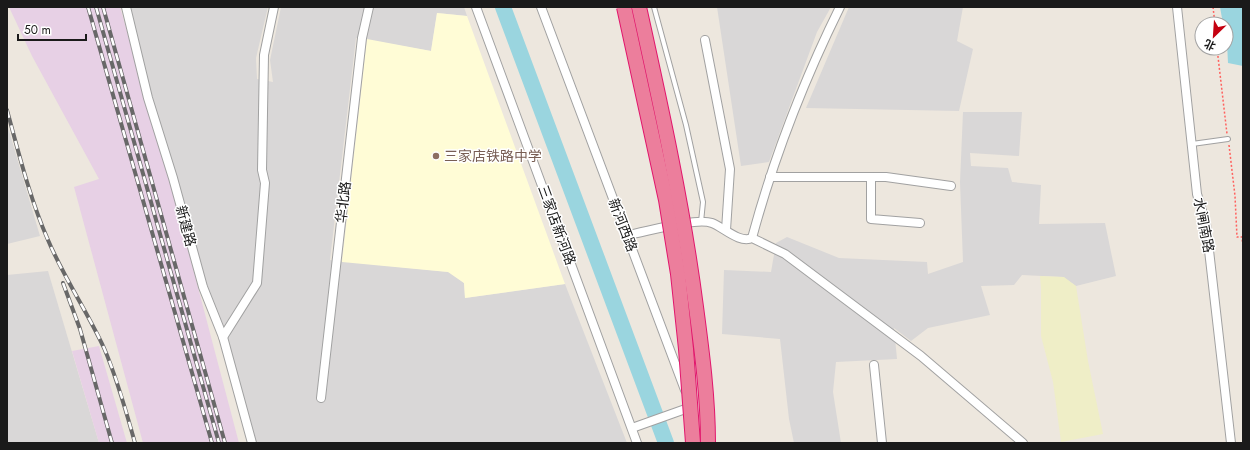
<svg xmlns="http://www.w3.org/2000/svg" width="1250" height="450" font-family="Jost,'Noto Sans SC',sans-serif">
<style>
.residential{fill:#d9d7d7}
.industrial{fill:#e7d0e5}
.education{fill:#fffcd6}
.farmland{fill:#efeec7}
.water{fill:#9ad5df}
.lines{fill:none;stroke-linecap:round;stroke-linejoin:round}
.river{stroke:#9ad5df;stroke-width:16}
.service-casing{stroke:#a1a1a1;stroke-width:6}
.minor-casing{stroke:#a1a1a1;stroke-width:10}
.path{stroke:#ff615e;stroke-width:1.5;stroke-dasharray:2 2;stroke-linecap:butt}
.service{stroke:#fff;stroke-width:4}
.minor{stroke:#fff;stroke-width:8}
.rail-casing{stroke:#686868;stroke-width:4}
.rail{stroke:#fff;stroke-width:2.5;stroke-dasharray:8;stroke-linecap:butt}
.motorway-bridge-casing{stroke:#e1166c;stroke-width:16;stroke-linecap:butt}
.motorway-bridge{stroke:#ec7e9c;stroke-width:14}
.education-dot{fill:#8d6e63;stroke:#fff;stroke-width:1.5}
.labels{text-anchor:middle;stroke-width:3;stroke-linejoin:round;paint-order:stroke}
.education-label{font-size:14px;fill:#785e54;stroke:#fff;text-anchor:start}
.street-label{font-size:14px;fill:#1a1a1a;stroke:#fff}
</style>
<rect width="100%" height="100%" fill="#ede7de"/>
<!-- residential -->
<g class="residential">
<polygon points="131,7 268,7 256,58 257,79 273,82 270,60 281,7 464,7 467,16 437,13 431,51 356,38 330,260 449,272 464,283 465,298 565,284 627,443 255,443 139,60"/>
<polygon points="717,7 831,7 817,32 769,162 741,166"/>
<polygon points="849,7 963,7 957,41 973,49 959,111 806,108"/>
<polygon points="963,112 1022,112 1019,156 970,153 971,166 1008,168 1012,182 1041,185 1039,224 1105,223 1116,276 1076,286 1063,277 1022,275 1014,285 981,286 990,315 928,328 911,341 894,328 897,359 836,362 833,392 841,443 794,443 789,419 780,339 722,334 724,270 771,272 776,243 787,237 839,258 927,262 928,274 963,262 960,182"/>
<polygon points="7,124 40,236 7,244"/>
<polygon points="48,271 99,443 7,443 7,275"/>
</g>
<!-- industrial -->
<g class="industrial">
<polygon points="9,7 120,7 172,189 239,443 143,443 74,187 99,179 32,56"/>
<polygon points="99,346 127,443 99,443 72,351"/>
</g>
<!-- education -->
<polygon class="education" points="437,13 467,16 565,284 465,298 464,283 448,272 342,262 367,39 431,51"/>
<!-- farmland -->
<polygon class="farmland" points="1040,276 1064,277 1076,286 1088,361 1103,434 1061,442 1053,382 1041,336 1041,288"/>
<!-- water -->
<polygon class="water" points="1220,7 1243,7 1243,66 1228,63 1226,24 1223,24"/>
<g class="lines">
<!-- river -->
<polyline class="river" points="503,7 666,443"/>
<!-- service casing -->
<g class="service-casing">
<g id="service">
<polyline points="654,7 686,125 703,202 701,222"/>
<polyline points="1192,144 1228,139"/>
</g>
</g>
<!-- minor casing -->
<g class="minor-casing">
<g id="minor">
<polyline points="126,7 148,98 173,178 203,287 223,337 252,443"/>
<polyline points="476,7 637,443"/>
<polyline points="541,7 685,390"/>
<polyline points="1177,7 1197,194 1206,224 1231,443"/>
<polyline points="705,40 730,169 726,230"/>
<polyline points="770,177 886,177 951,186"/>
<polyline points="871,177 871,219 920,223"/>
<path d="M 627,235 C 646,232 696,217 712,223 C 723,227 740,244 752,238 L 785,254 L 921,356 L 1023,443"/>
<path d="M 752,238 C 773,160 804,80 840,7"/>
<polyline points="223,337 257,283 265,183 262,170 264,55 274,7"/>
<polyline points="874,365 882,443"/>
<polyline points="321,398 362,38 369,7"/>
<polyline points="632,428 691,407"/>
</g>
</g>
<!-- path -->
<g class="path">
<polyline points="1213,7 1215,24"/>
<polyline points="1217,48 1227,134"/>
<polyline points="1229,145 1235,196 1237,237 1242,237 1243,247"/>
</g>
<!-- service -->
<use href="#service" class="service"/>
<!-- minor -->
<use href="#minor" class="minor"/>
<!-- rail casing -->
<g class="rail-casing">
<g id="rail">
<polyline points="88,7 212,443"/>
<polyline points="96,7 219,443"/>
<polyline points="103,7 225,443"/>
<path d="M 7,110 C 19,154 30,199 48,240 C 64,278 87,311 104,348 C 117,378 126,411 135,443"/>
<polyline points="63,283 80,329 112,443"/>
</g>
</g>
<!-- rail -->
<use href="#rail" class="rail"/>
<!-- motorway-bridge casing -->
<g class="motorway-bridge-casing">
<g id="motorway-bridge">
<polyline points="624,7 666,200 678,274 686,349 693,443"/>
<path d="M 639,7 C 661,107 683,206 696,307 C 702,352 708,398 708,443"/>
</g>
</g>
<!-- motorway-bridge -->
<use href="#motorway-bridge" class="motorway-bridge"/>
</g>
<!-- markers -->
<circle class="education-dot" cx="436" cy="156" r="4"/>
<g class="labels">
<!-- education labels -->
<g class="education-label">
<text x="444" y="161">三家店铁路中学</text>
</g>
<!-- street labels -->
<g class="street-label">
<text transform="translate(343 202) rotate(-83)" y="5">华北路</text>
<text transform="translate(557 225) rotate(70)" y="5">三家店新河路</text>
<text transform="translate(623 225) rotate(69)" y="5">新河西路</text>
<text transform="translate(1204 225) rotate(79)" y="5">水闸南路</text>
<text transform="translate(186 226) rotate(75)" y="5">新建路</text>
</g>
</g>
<!-- border -->
<rect width="1250" height="450" fill="none" stroke="#1a1a1a" stroke-width="16"/>
<!-- north arrow -->
<g transform="translate(1214 36) rotate(205)"><circle r="19" fill="#ffffff" stroke="#a3a3a3"/>
<path d="M0-3L7 15L0 10L-7 15Z" fill="#c50010"/>
<text y="-6" font-size="11" font-weight="bold" text-anchor="middle" fill="#1a1a1a">北</text>
</g>
<!-- scale -->
<path d="M18 34v6h68v-6" fill="none" stroke="#1a1a1a" stroke-width="2"/>
<text x="24" y="34" font-size="12" fill="#1a1a1a" stroke="#ffffff" stroke-width="3" paint-order="stroke">50 m</text>
</svg>
